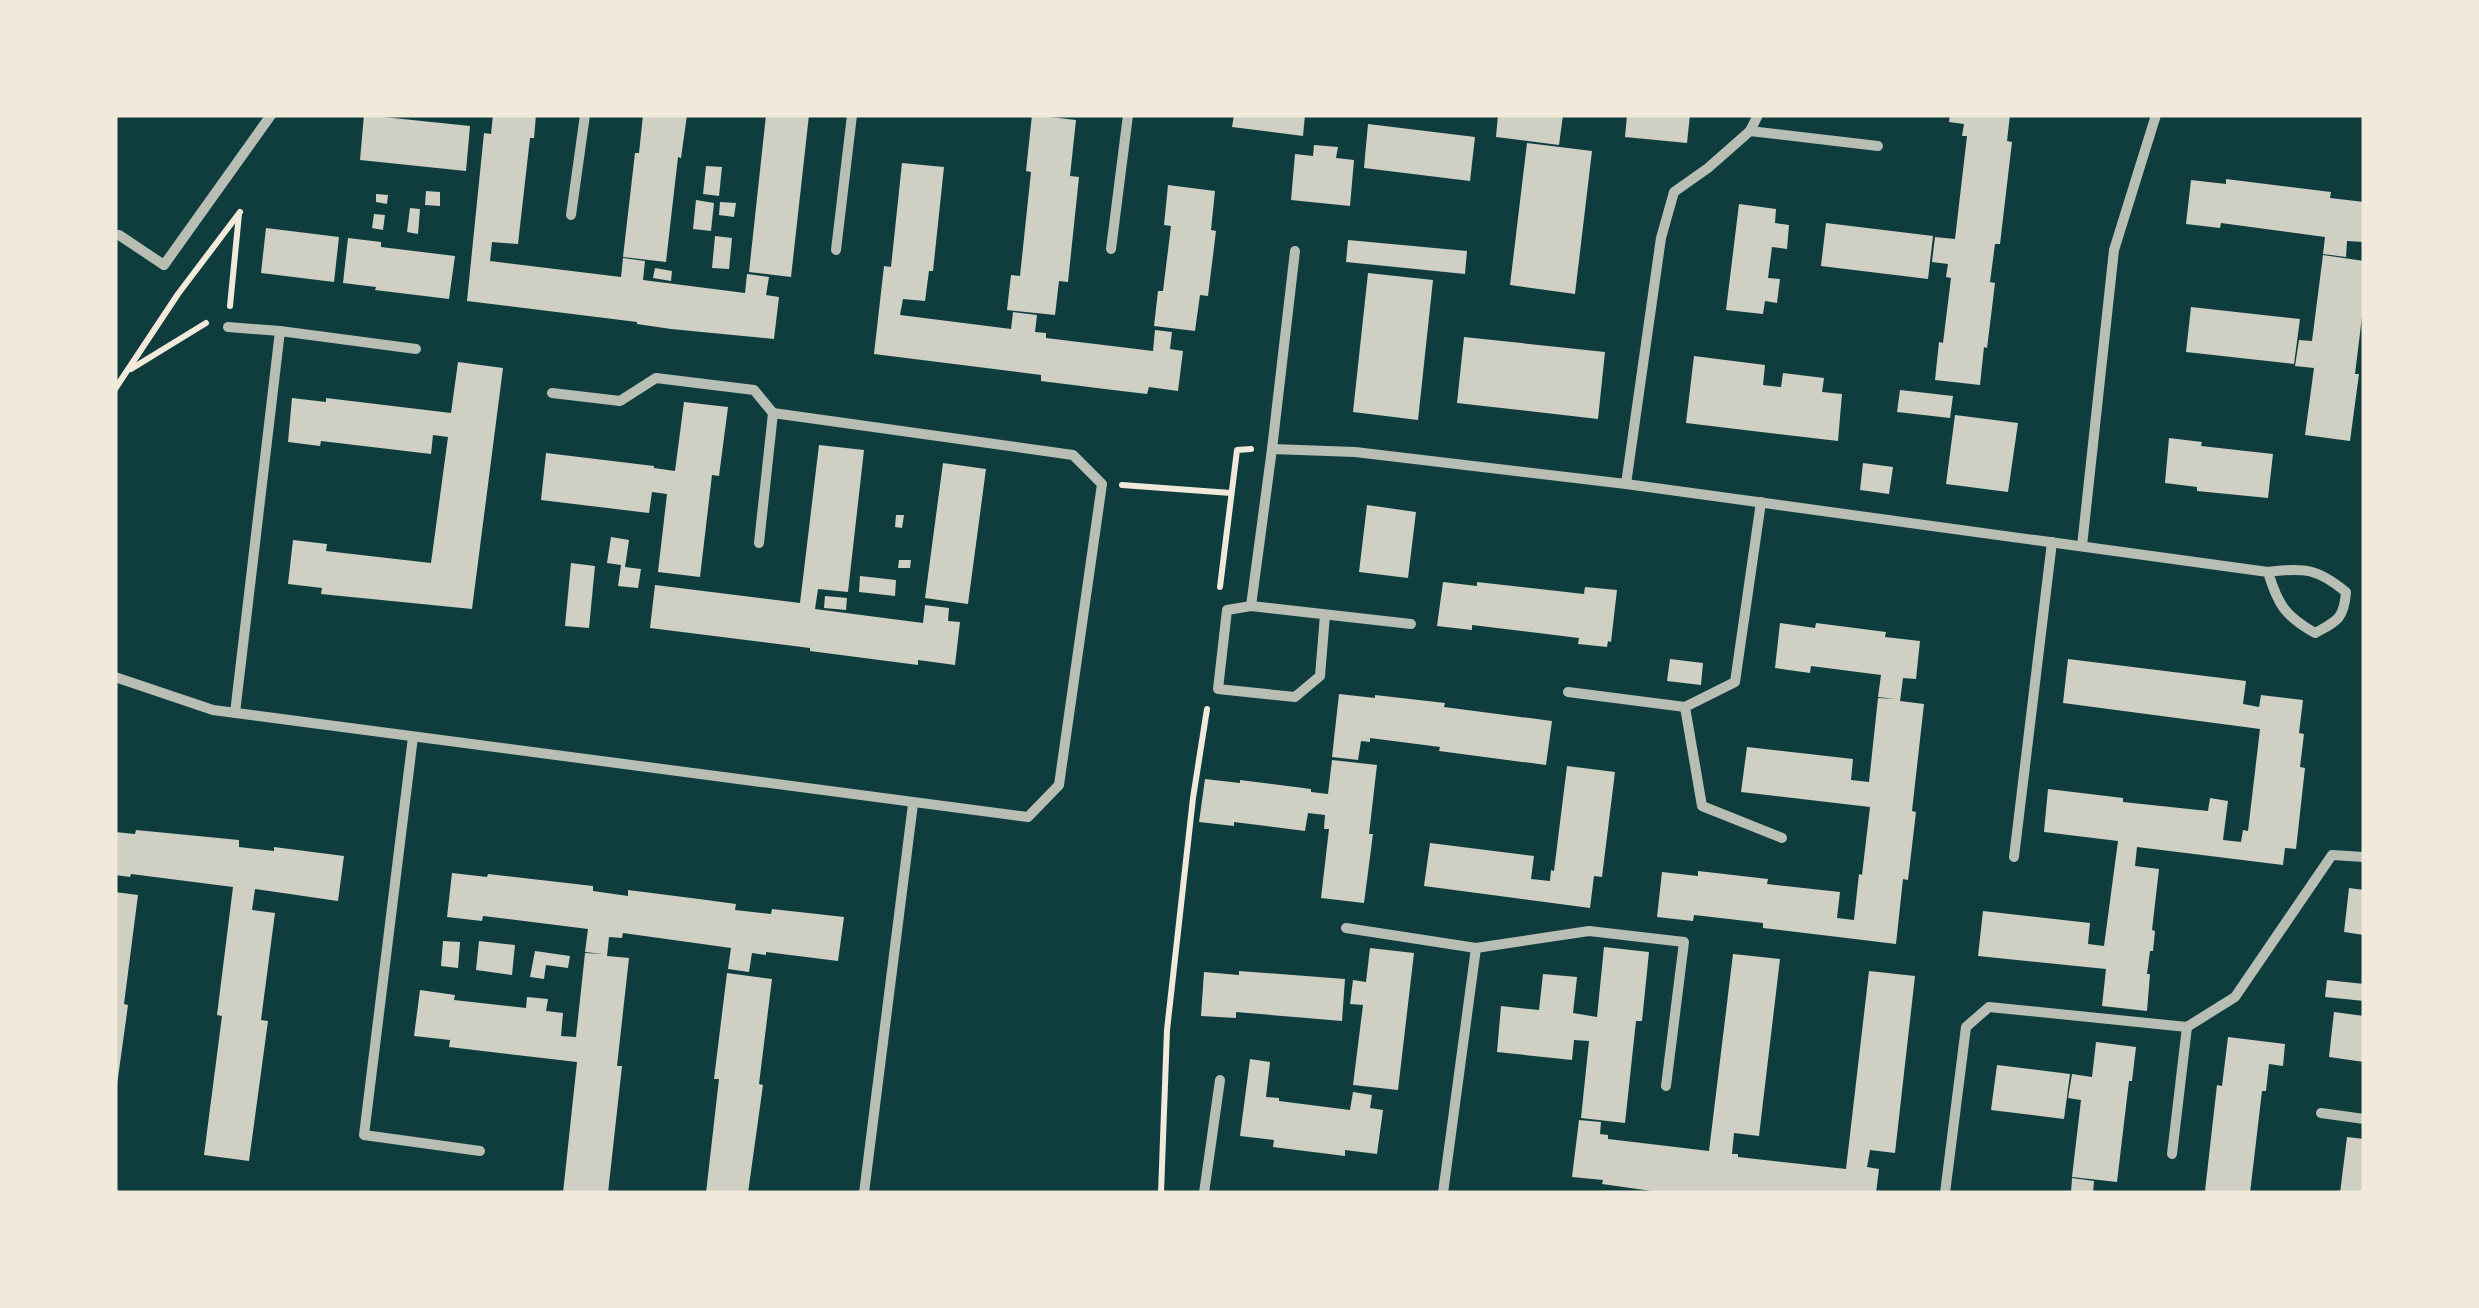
<svg xmlns="http://www.w3.org/2000/svg" width="2479" height="1308" font-family="Rubik,sans-serif">
<style>
.building{fill:#cfcfc3}
.lines{fill:none;stroke-linecap:round;stroke-linejoin:round}
.path{stroke:#f1e9da;stroke-width:6}
.minor{stroke:#b8beb3;stroke-width:10}
</style>
<rect width="100%" height="100%" fill="#0f3d3e"/>
<!-- building -->
<g class="building">
<polygon points="364,115 470,126 466,171 360,160"/>
<polygon points="493,115 536,115 534,138 530,138 518,244 492,242 490,261 621,277 623,258 645,261 643,280 745,293 747,274 769,277 766,295 779,297 774,339 671,329 637,324 637,322 467,301 484,133 491,134"/>
<polygon points="643,115 687,115 681,158 678,157 666,262 623,257 635,153 639,153"/>
<polygon points="766,115 809,115 791,277 749,272"/>
<polygon points="1032,115 1076,120 1070,176 1079,177 1068,282 1059,281 1055,315 1007,310 1011,275 1020,276 1031,172 1026,171"/>
<polygon points="1234,115 1305,115 1303,136 1232,127"/>
<polygon points="1498,115 1563,115 1559,145 1496,137"/>
<polygon points="1627,115 1690,115 1687,143 1625,137"/>
<polygon points="1950,115 2010,115 2007,141 2012,142 2000,244 1995,244 1990,282 1995,283 1991,316 1987,348 1984,347 1980,385 1935,380 1939,342 1943,343 1951,278 1946,277 1948,264 1932,262 1935,237 1955,239 1967,136 1962,136 1964,124 1949,122"/>
<polygon points="1368,124 1475,137 1470,181 1364,168"/>
<polygon points="1527,143 1592,151 1575,294 1510,285"/>
<polygon points="1314,145 1338,147 1336,158 1354,160 1350,206 1291,200 1295,154 1313,156"/>
<polygon points="902,163 944,167 933,271 929,271 925,301 903,299 900,315 1011,329 1013,312 1037,315 1035,332 1046,333 1046,338 1153,351 1155,330 1172,332 1170,349 1183,351 1178,391 1149,387 1147,394 1113,390 1041,381 1041,375 874,354 884,266 891,267"/>
<polygon points="706,166 722,167 719,196 703,194"/>
<polygon points="2226,179 2331,192 2330,198 2364,202 2364,242 2347,241 2346,257 2323,254 2325,237 2221,223 2220,228 2186,224 2191,180 2226,184"/>
<polygon points="1168,185 1215,191 1211,230 1216,231 1208,296 1200,295 1195,331 1154,326 1158,291 1163,291 1171,226 1164,225"/>
<polygon points="426,191 440,192 440,206 425,205"/>
<polygon points="376,194 388,195 387,204 376,202"/>
<polygon points="696,200 714,203 711,231 693,229"/>
<polygon points="720,202 736,203 734,217 719,215"/>
<polygon points="1739,204 1776,209 1775,223 1789,225 1787,249 1772,247 1768,278 1780,279 1777,303 1765,301 1763,314 1726,310"/>
<polygon points="410,208 420,209 418,234 407,232"/>
<polygon points="374,214 385,215 383,230 372,228"/>
<polygon points="1826,223 1933,236 1928,279 1821,266"/>
<polygon points="266,228 339,237 334,282 261,273"/>
<polygon points="715,236 732,238 729,269 712,268"/>
<polygon points="348,238 381,242 381,247 455,256 449,299 375,290 376,287 343,283"/>
<polygon points="1348,240 1467,251 1465,274 1346,262"/>
<polygon points="2323,255 2364,261 2364,300 2355,374 2359,374 2350,441 2305,435 2314,368 2295,366 2299,340 2312,341"/>
<polygon points="655,268 672,271 671,281 653,278"/>
<polygon points="1368,273 1433,280 1418,420 1353,412"/>
<polygon points="2191,307 2300,319 2294,364 2186,352"/>
<polygon points="1464,337 1605,352 1598,419 1457,403"/>
<polygon points="1694,356 1765,365 1763,385 1781,387 1783,373 1824,378 1822,392 1842,394 1838,441 1686,423"/>
<polygon points="458,362 503,368 472,609 321,594 322,588 288,584 293,540 327,544 326,551 431,563 448,437 433,435 431,454 321,441 320,446 288,442 292,398 326,402 326,398 451,413"/>
<polygon points="1900,390 1953,396 1950,418 1897,412"/>
<polygon points="684,402 728,407 719,476 712,475 700,577 658,572 667,494 652,492 649,513 541,500 546,453 654,466 654,468 675,471"/>
<polygon points="1955,415 2018,423 2008,492 1946,484"/>
<polygon points="2169,438 2202,442 2201,446 2273,454 2268,498 2197,491 2197,487 2165,483"/>
<polygon points="819,445 864,450 848,592 818,589 815,609 923,623 925,605 949,608 948,621 960,622 955,665 918,660 918,665 810,651 810,648 650,628 655,585 800,603"/>
<polygon points="943,463 986,469 968,604 925,598"/>
<polygon points="1863,463 1893,467 1889,494 1860,490"/>
<polygon points="1367,505 1416,512 1408,578 1359,572"/>
<polygon points="896,515 904,515 902,528 895,527"/>
<polygon points="611,537 629,540 625,567 641,569 638,588 618,586 621,565 607,563"/>
<polygon points="899,560 911,560 910,568 898,568"/>
<polygon points="571,563 595,566 589,628 565,626"/>
<polygon points="860,576 896,580 895,596 859,592"/>
<polygon points="1443,582 1477,586 1477,582 1584,594 1585,587 1617,590 1611,642 1608,641 1607,647 1578,644 1579,638 1472,625 1472,630 1437,626"/>
<polygon points="825,596 847,598 846,610 824,608"/>
<polygon points="1780,623 1815,628 1816,623 1886,632 1885,637 1920,641 1916,679 1903,678 1900,701 1924,704 1912,811 1916,812 1908,880 1903,879 1896,944 1763,928 1763,923 1729,919 1694,915 1693,921 1657,917 1662,872 1698,876 1698,871 1768,879 1767,884 1840,892 1837,918 1854,920 1859,874 1862,875 1870,807 1741,792 1747,747 1853,759 1851,780 1869,782 1878,698 1895,699 1878,697 1881,675 1811,666 1810,673 1775,668"/>
<polygon points="1670,659 1703,663 1701,685 1667,681"/>
<polygon points="2068,659 2246,681 2243,704 2259,707 2261,695 2303,700 2299,733 2304,734 2300,767 2305,768 2296,849 2285,848 2283,865 2137,847 2135,866 2159,869 2152,930 2155,931 2153,951 2150,951 2147,974 2150,974 2147,1011 2102,1006 2106,969 1978,956 1983,911 2090,923 2088,944 2104,946 2118,841 2044,832 2048,789 2123,798 2123,802 2208,811 2210,798 2228,801 2223,840 2241,842 2243,830 2248,831 2260,729 2063,703"/>
<polygon points="1339,694 1375,698 1375,695 1445,703 1444,707 1552,721 1546,765 1439,751 1440,747 1370,738 1370,742 1361,741 1358,760 1332,757"/>
<polygon points="1332,760 1377,765 1369,834 1373,834 1364,903 1321,898 1329,829 1324,829 1325,815 1308,813 1305,831 1234,822 1234,826 1199,822 1205,779 1240,783 1240,780 1311,789 1311,792 1328,794"/>
<polygon points="1567,766 1615,772 1602,877 1594,876 1590,908 1424,886 1430,843 1534,856 1531,879 1550,881 1551,870 1554,871"/>
<polygon points="136,830 239,840 239,847 274,851 274,847 344,856 338,901 255,889 252,910 275,913 261,1020 268,1021 249,1161 204,1155 222,1016 217,1015 233,887 131,874 130,877 115,875 115,832 135,834"/>
<polygon points="452,873 487,877 488,874 593,886 593,891 628,896 628,890 699,899 736,904 735,910 771,914 772,909 844,917 838,961 766,952 766,955 752,953 749,972 728,969 731,948 623,933 622,938 609,937 607,956 629,958 617,1066 622,1066 608,1193 563,1193 577,1062 449,1047 450,1040 414,1036 420,990 455,995 454,1000 526,1008 527,997 548,999 546,1011 563,1013 561,1036 576,1037 585,953 603,954 585,952 588,929 483,916 482,921 447,917"/>
<polygon points="2349,888 2364,890 2364,935 2344,932"/>
<polygon points="115,892 138,895 124,1004 128,1005 117,1085 115,1085"/>
<polygon points="443,941 460,942 458,968 441,966"/>
<polygon points="479,941 515,945 512,975 476,970"/>
<polygon points="1604,947 1649,952 1642,1021 1636,1021 1625,1123 1581,1118 1589,1041 1574,1040 1572,1060 1497,1052 1501,1006 1539,1010 1543,974 1577,977 1573,1013 1597,1017"/>
<polygon points="1370,948 1414,953 1398,1090 1353,1085 1363,1005 1350,1004 1353,980 1366,982"/>
<polygon points="535,951 570,956 568,968 546,965 544,979 530,977"/>
<polygon points="1733,954 1780,959 1759,1136 1734,1133 1732,1154 1738,1154 1738,1157 1846,1169 1869,971 1915,976 1895,1153 1870,1150 1867,1167 1879,1169 1876,1193 1666,1193 1602,1184 1603,1180 1572,1177 1579,1120 1601,1122 1600,1134 1608,1135 1608,1139 1709,1151"/>
<polygon points="1239,971 1345,979 1342,1021 1236,1012 1236,1018 1201,1016 1204,972 1239,975"/>
<polygon points="727,973 772,979 759,1084 763,1085 748,1193 706,1193 719,1079 714,1079"/>
<polygon points="2327,980 2364,984 2364,1001 2325,997"/>
<polygon points="2334,1012 2364,1016 2364,1062 2329,1057"/>
<polygon points="2228,1037 2285,1044 2283,1066 2269,1064 2266,1091 2262,1091 2250,1193 2205,1191 2217,1085 2222,1086"/>
<polygon points="2096,1042 2136,1047 2132,1081 2129,1081 2117,1182 2072,1177 2081,1100 2068,1098 2072,1074 2092,1077"/>
<polygon points="1250,1059 1270,1062 1266,1097 1279,1098 1279,1101 1350,1110 1353,1092 1372,1095 1370,1108 1383,1110 1377,1154 1345,1150 1345,1156 1273,1147 1274,1140 1240,1136"/>
<polygon points="1997,1065 2070,1074 2064,1119 1991,1110"/>
<polygon points="2347,1137 2364,1139 2364,1193 2340,1193"/>
<polygon points="2072,1178 2094,1181 2093,1193 2071,1193"/>
</g>
<g class="lines">
<!-- path -->
<g class="path">
<polyline points="230,306 239,214"/>
<polyline points="131,369 206,323"/>
<polyline points="115,389 178,294 240,212"/>
<polyline points="1122,485 1231,493"/>
<polyline points="1220,587 1237,450 1251,449"/>
<polyline points="1161,1193 1167,1030 1193,798 1207,709"/>
</g>
<!-- minor -->
<g class="minor">
<polyline points="1750,131 1878,146"/>
<polyline points="571,215 585,115"/>
<polyline points="119,235 164,265 271,115"/>
<polyline points="1111,249 1128,115"/>
<polyline points="836,250 852,115"/>
<polyline points="1295,251 1272,449 1251,606 1411,624"/>
<polyline points="228,327 280,331"/>
<path d="M 1272,449 L 1355,452 L 1626,484 L 2268,572 C 2305,567 2318,569 2346,592 C 2344,619 2337,621 2315,633 C 2285,616 2278,605 2268,572"/>
<polyline points="1626,484 1661,238 1674,192 1708,168 1750,131 1758,115"/>
<polyline points="1761,502 1735,682 1685,707 1702,806 1782,838"/>
<polyline points="759,543 773,413"/>
<polyline points="2082,546 2114,250 2156,115"/>
<polyline points="1251,606 1227,610 1218,689 1295,697 1320,676 1325,615"/>
<polyline points="115,677 213,710 1028,817 1059,785 1102,484 1073,455 773,413 754,390 656,378 620,401 552,393"/>
<polyline points="1568,692 1685,707"/>
<polyline points="235,713 280,331 416,349"/>
<polyline points="413,737 364,1135 480,1151"/>
<polyline points="2014,857 2052,542"/>
<polyline points="1346,928 1476,948 1589,931 1684,942 1666,1086"/>
<polyline points="2321,1113 2364,1119"/>
<polyline points="2172,1154 2187,1027"/>
<polyline points="864,1193 913,804"/>
<polyline points="1204,1193 1220,1080"/>
<polyline points="1443,1193 1476,948"/>
<polyline points="1945,1193 1966,1027 1989,1007 2187,1027 2235,997 2332,855 2364,857"/>
</g>
</g>
<!-- border -->
<rect width="2479" height="1308" fill="none" stroke="#f1e9da" stroke-width="235"/>
</svg>
